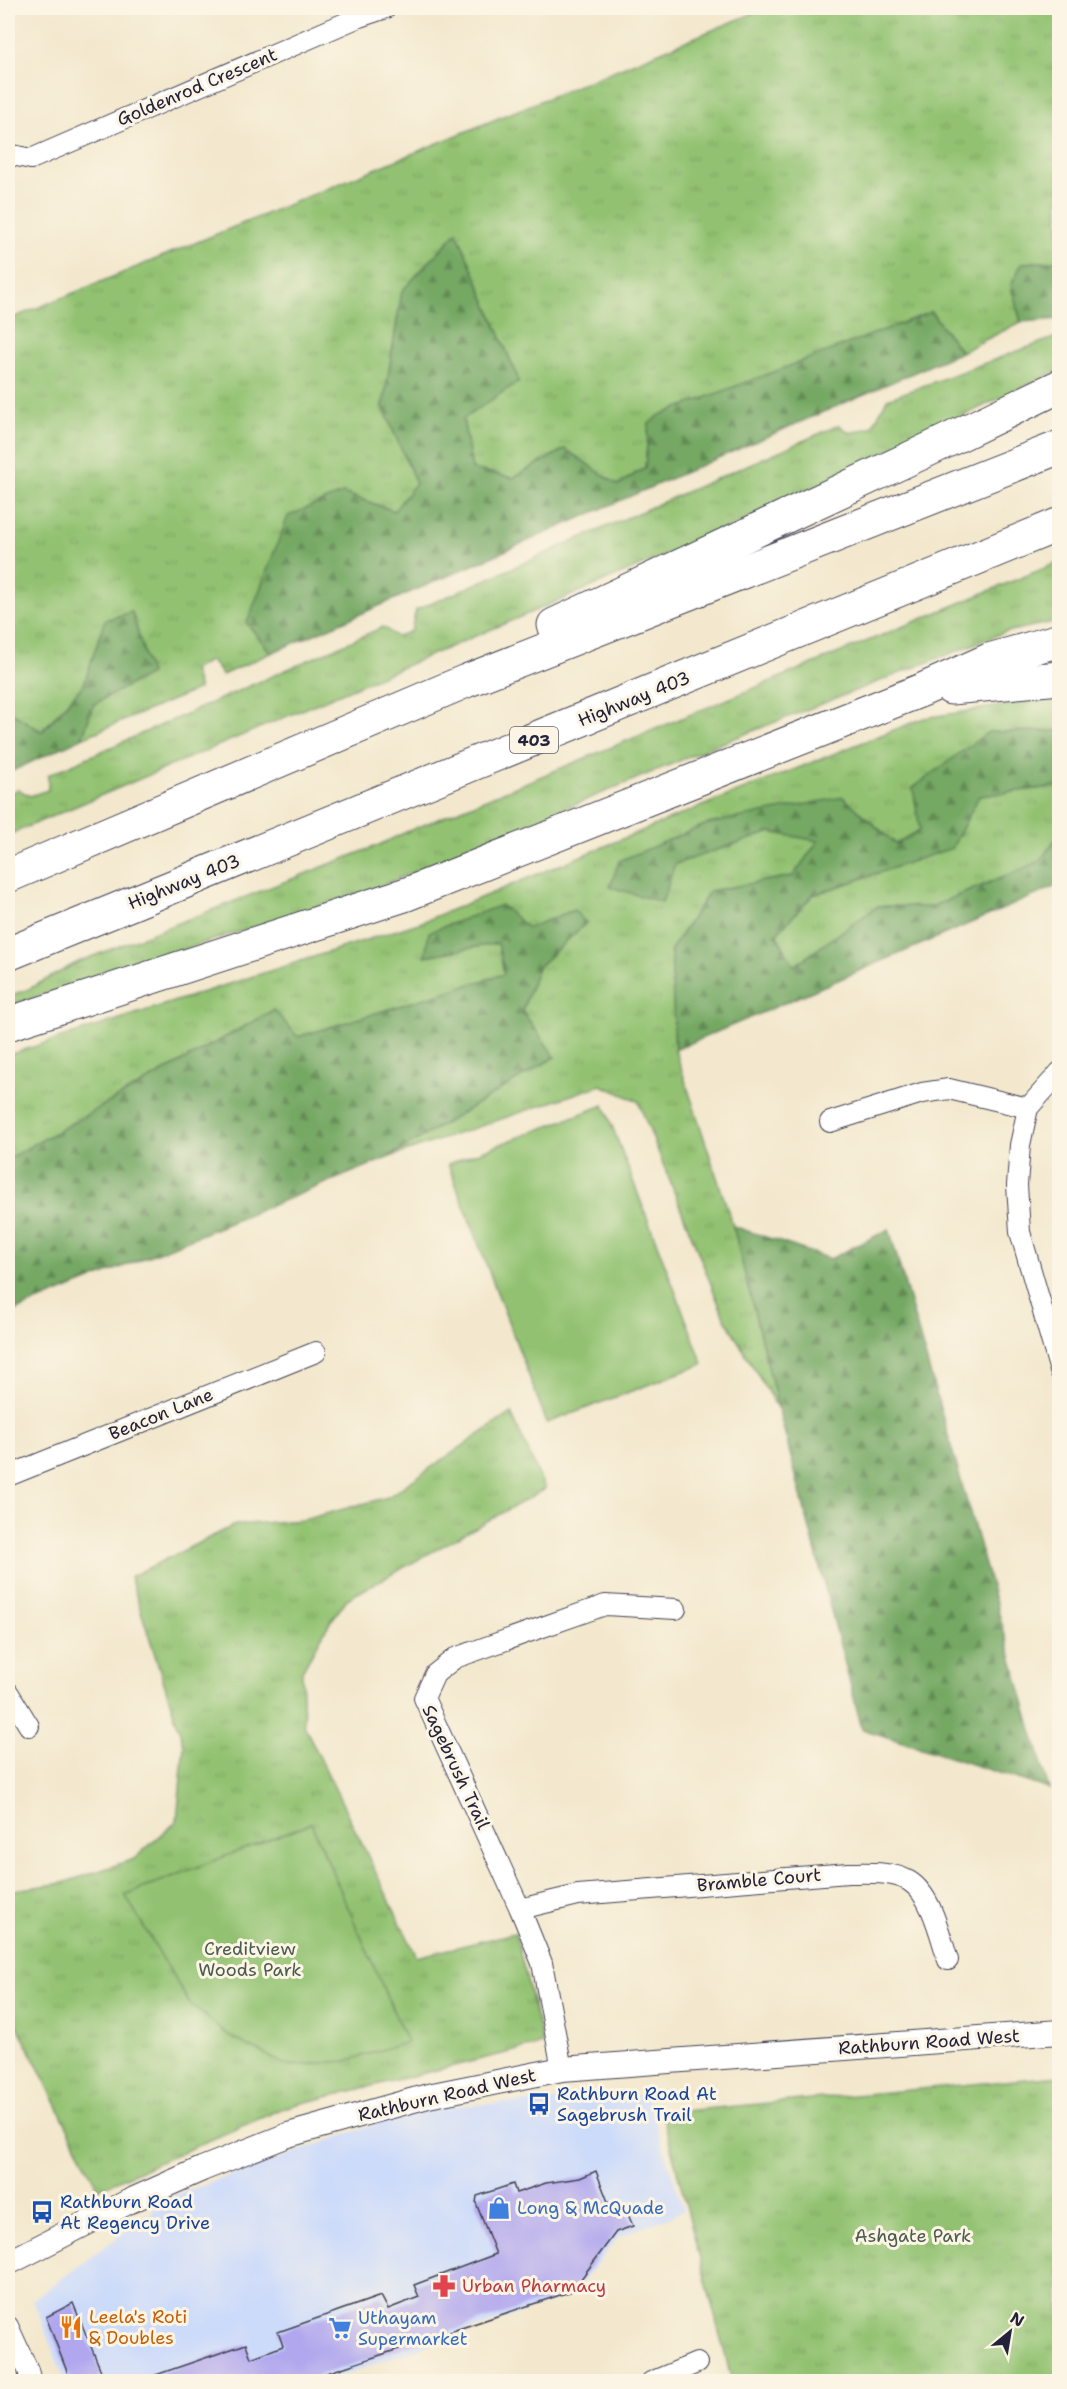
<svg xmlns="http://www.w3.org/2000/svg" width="1067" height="2389" font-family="'Shantell Sans',sans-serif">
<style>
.built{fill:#cddbfa}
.grass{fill:url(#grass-tufts);stroke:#5a7256;stroke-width:1.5}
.forest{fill:url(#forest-firs);stroke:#4c654f;stroke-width:1.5}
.garden{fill:#92c271;stroke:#5a7256;stroke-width:1.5}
.building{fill:#b1a7ee}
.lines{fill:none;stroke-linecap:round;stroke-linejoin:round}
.minor-casing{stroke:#414051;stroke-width:22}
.tertiary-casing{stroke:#414051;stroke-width:26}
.motorway-casing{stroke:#414051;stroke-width:35}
.minor{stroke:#fff;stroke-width:20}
.tertiary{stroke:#fff;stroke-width:24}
.motorway{stroke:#fff;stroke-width:33}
.labels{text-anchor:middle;stroke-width:6;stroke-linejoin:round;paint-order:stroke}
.shield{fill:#fcf5e5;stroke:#63616e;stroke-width:1.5}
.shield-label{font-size:16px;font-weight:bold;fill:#22223b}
.street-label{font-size:18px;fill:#22223b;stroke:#fcf5e5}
.park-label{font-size:18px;fill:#495a4e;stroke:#fcf5e5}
.transit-label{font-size:18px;fill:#164399;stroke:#fcf5e5;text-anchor:start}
.shop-label{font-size:18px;fill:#366cbe;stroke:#fcf5e5;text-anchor:start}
.health-label{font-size:18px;fill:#be3a42;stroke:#fcf5e5;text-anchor:start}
.food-label{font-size:18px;fill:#c56008;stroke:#fcf5e5;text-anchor:start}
</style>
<defs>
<pattern id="grass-tufts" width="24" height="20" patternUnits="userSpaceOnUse" patternTransform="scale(1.5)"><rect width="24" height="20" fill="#92c271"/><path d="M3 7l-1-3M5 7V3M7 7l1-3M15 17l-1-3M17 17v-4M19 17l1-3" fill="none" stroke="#7ea663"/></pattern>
<pattern id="forest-firs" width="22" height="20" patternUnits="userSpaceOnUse" patternTransform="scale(1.5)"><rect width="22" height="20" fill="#75a863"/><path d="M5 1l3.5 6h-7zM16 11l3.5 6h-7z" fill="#608853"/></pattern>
</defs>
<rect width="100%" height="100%" fill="#fcf5e5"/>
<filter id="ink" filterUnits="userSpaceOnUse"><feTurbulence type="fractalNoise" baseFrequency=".0167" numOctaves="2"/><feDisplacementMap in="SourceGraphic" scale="12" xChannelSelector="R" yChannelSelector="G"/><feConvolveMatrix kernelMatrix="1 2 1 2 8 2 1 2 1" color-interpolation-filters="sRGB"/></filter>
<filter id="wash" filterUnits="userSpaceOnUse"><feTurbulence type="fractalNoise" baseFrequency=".008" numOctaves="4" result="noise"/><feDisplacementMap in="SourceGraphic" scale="24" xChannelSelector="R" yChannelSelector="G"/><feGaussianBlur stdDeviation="1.35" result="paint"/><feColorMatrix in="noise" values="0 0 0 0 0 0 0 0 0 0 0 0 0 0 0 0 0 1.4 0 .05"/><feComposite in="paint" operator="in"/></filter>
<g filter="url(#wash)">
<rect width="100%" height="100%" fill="#f3e8cd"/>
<!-- built -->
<polygon class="built" points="646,2095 684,2211 618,2237 572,2295 325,2381 65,2381 33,2300 173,2196 421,2108"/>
<!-- grass -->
<g class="grass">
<polygon points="766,8 1059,8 1059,261 1022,263 1011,286 1021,322 961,352 931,312 649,424 645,468 618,485 565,449 513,478 472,469 463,419 519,381 457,232 402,291 383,407 416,483 395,511 343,493 247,623 271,653 222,675 211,660 193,670 199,689 82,738 94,704 149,674 131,612 105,620 84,684 41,732 8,710 8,320"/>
<polygon points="1059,336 1059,370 713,535 8,835 8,794 18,789 30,796 48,790 48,775 383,627 397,637 411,631 416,610 839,425 850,433 872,427 887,399"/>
<polygon points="1059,562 1059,621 1005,632 712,747 381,886 8,1006 8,996 29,989 78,962 379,845 404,833"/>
<polygon points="1059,697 1059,731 988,732 920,830 896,844 843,797 675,864 771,832 819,841 793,876 710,891 671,950 675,1050 733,1226 779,1411 724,1317 638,1101 601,1085 387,1158 555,1057 522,1011 538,967 586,923 528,928 425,956 499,943 505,974 297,1037 273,1010 8,1159 8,1055 422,922 702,806 924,718"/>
<polygon points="1059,786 1059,835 1039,862 931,907 878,906 794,966 776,934 813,895 952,848 979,796"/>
<polygon points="511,1413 545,1489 347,1599 329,1624 302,1671 304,1725 417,1957 515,1933 543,2044 286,2107 98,2189 8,2006 8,1891 63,1883 134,1859 177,1821 184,1745 130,1577 235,1525 303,1520 388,1497"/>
<polygon points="1059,2076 1059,2381 732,2381 662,2113"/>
</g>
<!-- forest -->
<g class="forest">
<polygon points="457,232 519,381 463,419 472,469 513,478 565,449 618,485 645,468 649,424 660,415 931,312 961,352 271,653 247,623 288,516 343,493 394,511 416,483 383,407 402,291"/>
<polygon points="1059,261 1059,319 1021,322 1011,286 1022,263"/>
<polygon points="132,612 150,674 94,704 82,738 8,773 8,710 42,732 84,684 105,620"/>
<polygon points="1059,731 1059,786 979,796 952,848 813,895 776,934 794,966 878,906 931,907 1039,862 1059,835 1059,885 675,1050 671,950 710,891 793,876 818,841 771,832 675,864 662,902 610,887 619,861 707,824 843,797 896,844 920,830 913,788 988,732"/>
<polygon points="501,905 528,928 574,910 586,923 538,967 522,1011 555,1057 387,1158 8,1314 8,1159 274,1010 298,1037 504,974 498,943 425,956 429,932"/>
<polygon points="733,1226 830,1259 889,1229 1049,1789 862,1729 779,1411"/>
</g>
<!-- garden -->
<g class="garden">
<polygon points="604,1105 703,1364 547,1423 448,1164"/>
<polygon points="311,1823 407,2042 346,2061 288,2066 231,2037 189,2003 125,1895"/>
</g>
<g id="blocks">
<!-- building -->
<g class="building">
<polygon points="596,2171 612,2212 627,2212 633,2226 616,2232 572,2291 300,2382 144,2382 144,2379 246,2344 251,2358 283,2346 278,2332 381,2296 388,2309 419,2297 414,2285 496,2254 476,2203 477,2196 513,2184 516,2193 546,2183 580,2178"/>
<polygon points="73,2303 101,2371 98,2382 71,2382 46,2317"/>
</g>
</g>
</g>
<g filter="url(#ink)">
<use href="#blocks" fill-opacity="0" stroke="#414051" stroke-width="1.5"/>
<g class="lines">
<!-- minor casing -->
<g class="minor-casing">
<g id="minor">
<polyline points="8,154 31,159 359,17 386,8"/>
<polyline points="1060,1072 1028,1108 1020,1145 1017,1185 1020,1232 1060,1371"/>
<polyline points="830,1122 922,1093 949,1089 1028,1108"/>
<polyline points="8,1476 316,1352"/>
<polyline points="8,1692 29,1726"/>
<path d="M 520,1909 L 578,1895 L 848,1873 C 867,1873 892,1871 909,1881 C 932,1895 940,1936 948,1960"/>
<polyline points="562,2069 542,1963 520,1909 424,1698 435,1674 455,1658 605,1605 676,1609"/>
<polyline points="8,2326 28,2370 31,2382"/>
<polyline points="651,2382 697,2363"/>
</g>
</g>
<!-- tertiary casing -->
<g class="tertiary-casing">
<polyline id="tertiary" points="8,2263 130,2201 202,2169 288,2135 428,2096 562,2069 1060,2032"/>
</g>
<!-- motorway casing -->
<g class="motorway-casing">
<g id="motorway">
<polyline points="554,625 932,448 1060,386"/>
<polyline points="951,688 1060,678"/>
<polyline points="8,876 466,681 1060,447"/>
<polyline points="8,954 1060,524"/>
<polyline points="8,1024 407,894 922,690 989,660 1060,640"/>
</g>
</g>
<!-- minor -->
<use href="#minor" class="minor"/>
<!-- tertiary -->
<use href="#tertiary" class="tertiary"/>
<!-- motorway -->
<use href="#motorway" class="motorway"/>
</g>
</g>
<!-- icons -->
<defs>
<g id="bus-bare" transform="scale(1.8)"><path d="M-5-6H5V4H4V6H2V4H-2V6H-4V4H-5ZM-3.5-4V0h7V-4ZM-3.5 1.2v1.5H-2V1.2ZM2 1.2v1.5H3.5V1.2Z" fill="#1a4fb4" stroke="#fcf5e5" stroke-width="2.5" paint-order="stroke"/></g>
<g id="shop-bare" transform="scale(1.8)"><path d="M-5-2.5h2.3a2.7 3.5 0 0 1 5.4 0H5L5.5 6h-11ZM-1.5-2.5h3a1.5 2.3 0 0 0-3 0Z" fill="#3f7fe0" stroke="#fcf5e5" stroke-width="2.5" paint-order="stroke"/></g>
<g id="pharmacy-bare" transform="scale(1.8)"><path d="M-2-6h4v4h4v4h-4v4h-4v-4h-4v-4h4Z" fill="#e0444e" stroke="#fcf5e5" stroke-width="2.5" paint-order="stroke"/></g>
<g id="restaurant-bare" transform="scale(1.8)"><path d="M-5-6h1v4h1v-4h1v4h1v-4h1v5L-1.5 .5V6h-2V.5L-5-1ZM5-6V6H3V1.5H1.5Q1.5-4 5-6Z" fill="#e8710a" stroke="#fcf5e5" stroke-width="2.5" paint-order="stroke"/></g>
<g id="supermarket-bare" transform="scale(1.8)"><path d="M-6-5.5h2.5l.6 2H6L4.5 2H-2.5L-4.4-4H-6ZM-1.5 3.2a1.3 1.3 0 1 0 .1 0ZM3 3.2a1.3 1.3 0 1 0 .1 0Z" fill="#3f7fe0" stroke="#fcf5e5" stroke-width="2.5" paint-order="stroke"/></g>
</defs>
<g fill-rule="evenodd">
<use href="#bus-bare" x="539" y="2104"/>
<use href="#shop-bare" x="499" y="2208"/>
<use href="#bus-bare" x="42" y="2212"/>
<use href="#pharmacy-bare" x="444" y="2286"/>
<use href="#restaurant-bare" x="71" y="2327"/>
<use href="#supermarket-bare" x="340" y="2328"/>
</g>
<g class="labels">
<!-- shield labels -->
<rect class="shield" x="510" y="727" width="48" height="26" rx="4.5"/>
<g class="shield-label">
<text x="534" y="746">403</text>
</g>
<!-- street labels -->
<g class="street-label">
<text transform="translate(197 87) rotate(-23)" y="6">Goldenrod Crescent</text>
<text transform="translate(634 699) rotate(-22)" y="6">Highway 403</text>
<text transform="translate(184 882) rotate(-22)" y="6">Highway 403</text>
<text transform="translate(161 1414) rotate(-22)" y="6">Beacon Lane</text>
<text transform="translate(456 1767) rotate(65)" y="6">Sagebrush Trail</text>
<text transform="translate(759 1880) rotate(-5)" y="6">Bramble Court</text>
<text transform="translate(929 2042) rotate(-4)" y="6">Rathburn Road West</text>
<text transform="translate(447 2095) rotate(-13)" y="6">Rathburn Road West</text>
</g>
<!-- park labels -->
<g class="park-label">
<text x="250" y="1955">Creditview<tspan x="250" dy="21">Woods Park</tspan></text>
<text x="913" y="2242">Ashgate Park</text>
</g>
<!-- transit labels -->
<g class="transit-label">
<text x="557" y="2100">Rathburn Road At<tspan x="557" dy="21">Sagebrush Trail</tspan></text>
<text x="60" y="2208">Rathburn Road<tspan x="60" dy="21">At Regency Drive</tspan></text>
</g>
<!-- shop labels -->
<g class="shop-label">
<text x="517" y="2214">Long &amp; McQuade</text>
<text x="358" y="2324">Uthayam<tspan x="358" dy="21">Supermarket</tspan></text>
</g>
<!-- health labels -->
<g class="health-label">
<text x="462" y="2292">Urban Pharmacy</text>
</g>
<!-- food labels -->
<g class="food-label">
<text x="89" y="2323">Leela's Roti<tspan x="89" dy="21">&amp; Doubles</tspan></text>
</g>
</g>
<!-- margin -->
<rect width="1067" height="2389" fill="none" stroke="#fcf5e5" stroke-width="30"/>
<!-- north arrow -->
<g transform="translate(1010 2332) rotate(30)" stroke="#fcf5e5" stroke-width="4.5" paint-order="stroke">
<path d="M0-4.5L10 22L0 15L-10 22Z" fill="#22223b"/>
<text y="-9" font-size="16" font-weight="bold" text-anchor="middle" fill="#22223b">N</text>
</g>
</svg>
